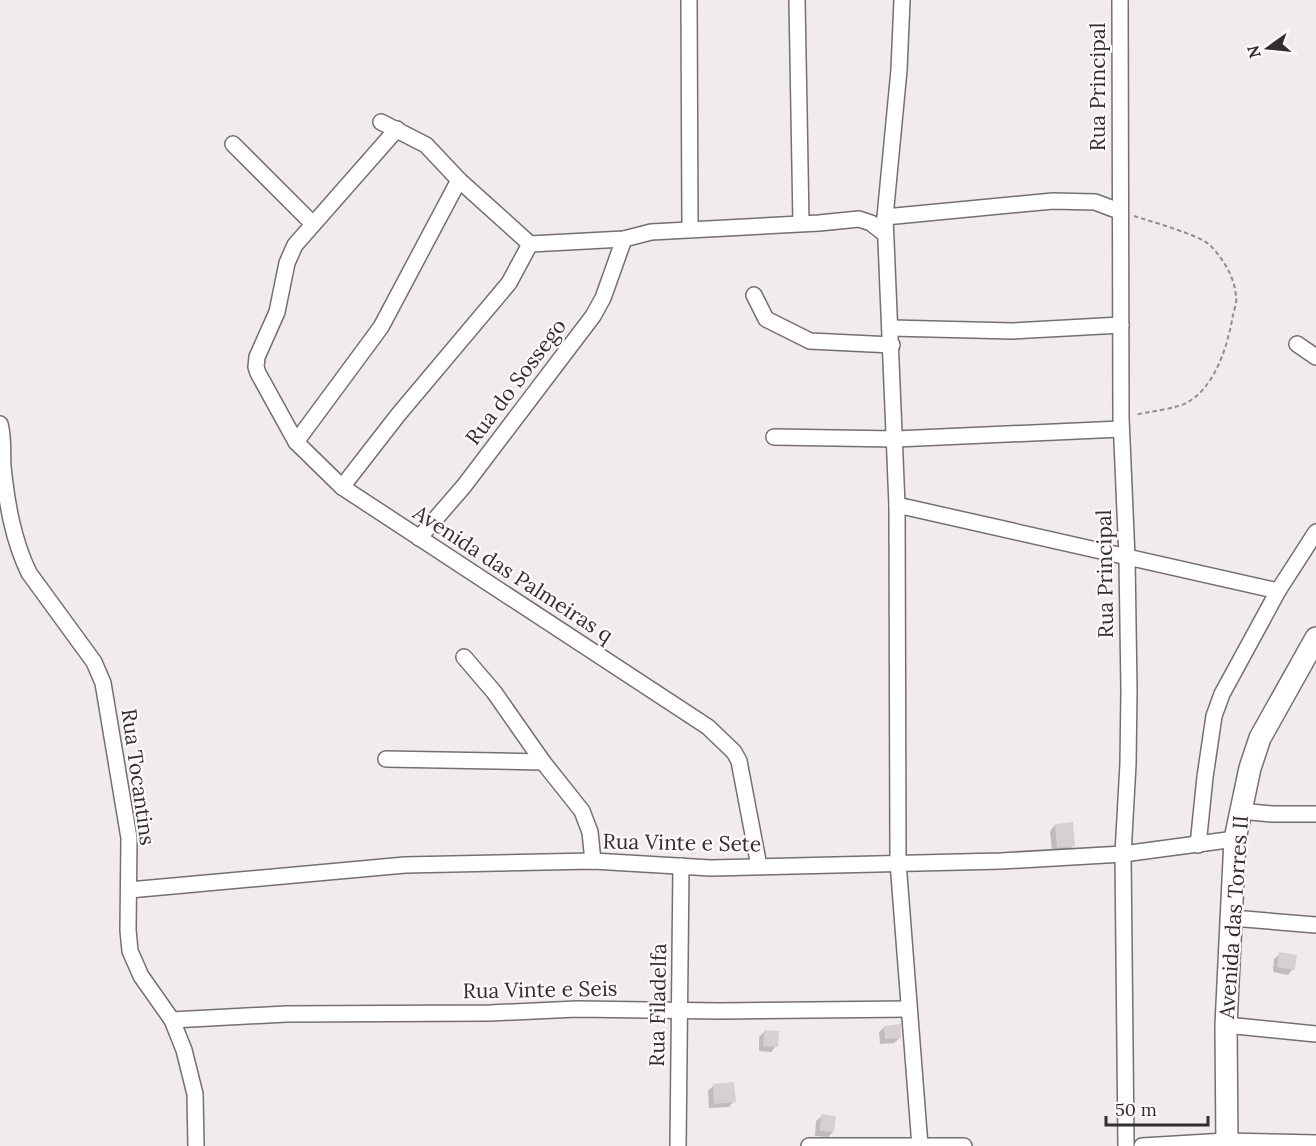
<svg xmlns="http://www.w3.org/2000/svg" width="1316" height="1146" font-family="Lora,serif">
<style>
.shadow{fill:#0003}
.building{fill:#d7d0d1}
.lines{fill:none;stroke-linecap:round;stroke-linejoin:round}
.street-casing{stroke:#756f70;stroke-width:18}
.secondary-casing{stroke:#756f70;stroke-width:24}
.path{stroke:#918c8d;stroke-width:2;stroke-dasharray:4.5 3;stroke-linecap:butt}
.street{stroke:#fff;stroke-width:15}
.secondary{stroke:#fff;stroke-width:21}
.labels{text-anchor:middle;stroke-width:4.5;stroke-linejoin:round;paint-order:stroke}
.street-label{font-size:21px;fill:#312e2f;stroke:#fff9fa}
</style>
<rect width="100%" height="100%" fill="#f2ebec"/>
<!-- shadow -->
<g class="shadow">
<polygon points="1055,825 1073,846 1068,851 1052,853 1050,831"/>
<polygon points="1280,954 1293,969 1288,975 1273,972 1274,959"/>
<polygon points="885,1027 900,1038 894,1043 880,1044 879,1032"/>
<polygon points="764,1032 776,1046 771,1052 759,1051 759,1037"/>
<polygon points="714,1085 734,1101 729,1107 709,1108 708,1091"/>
<polygon points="822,1116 833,1132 828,1137 815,1136 816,1121"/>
</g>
<!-- building -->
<g class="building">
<polygon points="1073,822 1075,846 1057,848 1055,824"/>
<polygon points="1279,952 1297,955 1295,970 1277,967"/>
<polygon points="901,1024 901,1038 885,1039 884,1026"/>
<polygon points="764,1030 779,1031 778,1047 763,1046"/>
<polygon points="734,1082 736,1102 714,1104 713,1084"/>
<polygon points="821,1114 836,1116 834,1132 820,1131"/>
</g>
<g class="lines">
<!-- street casing -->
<g class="street-casing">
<g id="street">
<polyline points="689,0 690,229"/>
<polyline points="797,0 801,223"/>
<polyline points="902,0 899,70 885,217 897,505 898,862 920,1146"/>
<polyline points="1120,0 1121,418 1127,558 1129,690 1128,764 1123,854 1126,1146"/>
<polyline points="381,122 426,145 459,180 530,244 624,239 651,232 819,223 859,219 871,223 885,234"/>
<polyline points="397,129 295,245 287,263 277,312 257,357 256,367 258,373 296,442 342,487 708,727 734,752 739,761 759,866"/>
<polyline points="233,144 312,223"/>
<polyline points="885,217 1053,201 1095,202 1119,211"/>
<polyline points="754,295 766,319 810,341 892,345"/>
<polyline points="891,328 1013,331 1121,325"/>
<polyline points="1297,344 1316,357"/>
<path d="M 0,424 C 4,438 2,453 3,467 C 7,504 13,540 29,573 L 94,662 L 103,683 L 129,838 L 128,930 L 130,951 L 141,976 L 172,1020 L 184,1050 L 195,1094 L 196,1146"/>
<polyline points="774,437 896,439 1121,429"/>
<polyline points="296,442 381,327 459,180"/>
<polyline points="342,487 398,415 509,283 530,244"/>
<polyline points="897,505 1278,591"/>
<polyline points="419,538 464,486 593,316 603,298 624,239"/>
<polyline points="464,657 494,692 543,762 582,811 590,832 593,861"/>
<polyline points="386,759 543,762"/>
<polyline points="1240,811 1272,814 1316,814"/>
<polyline points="1198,845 1205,777 1214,716 1222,694 1278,591 1316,532"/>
<polyline points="129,890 405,865 593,861 711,868 1001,861 1123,854 1235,839"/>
<polyline points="1232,918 1316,925"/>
<polyline points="172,1020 286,1014 490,1013 577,1009 719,1011 909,1009"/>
<polyline points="1226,1025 1316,1034"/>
<polyline points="678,1146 681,866"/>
<polyline points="809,1146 964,1146"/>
<polyline points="1142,1146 1226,1141 1316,1143"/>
</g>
</g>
<!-- secondary casing -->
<g class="secondary-casing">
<polyline id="secondary" points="1227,1146 1226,1025 1235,839 1250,768 1260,738 1316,638"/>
</g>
<!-- path -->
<path class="path" d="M 1134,216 C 1150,221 1199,235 1210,245 C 1223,259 1235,277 1236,297 C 1237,303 1234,310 1233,315 C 1228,344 1216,386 1188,402 C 1177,409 1150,411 1135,415"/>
<!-- street -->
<use href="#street" class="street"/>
<!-- secondary -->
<use href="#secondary" class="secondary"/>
</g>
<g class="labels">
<!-- street labels -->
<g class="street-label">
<text transform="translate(1098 87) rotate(-90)" y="7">Rua Principal</text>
<text transform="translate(516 382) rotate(-53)" y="7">Rua do Sossego</text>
<text transform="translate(513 574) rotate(33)" y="7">Avenida das Palmeiras q</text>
<text transform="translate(1105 574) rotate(-91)" y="7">Rua Principal</text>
<text transform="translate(138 777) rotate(82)" y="7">Rua Tocantins</text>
<text transform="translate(682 843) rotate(1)" y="7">Rua Vinte e Sete</text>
<text transform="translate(1234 917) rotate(-86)" y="7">Avenida das Torres II</text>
<text transform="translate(540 990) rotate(-1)" y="7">Rua Vinte e Seis</text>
<text transform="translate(658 1005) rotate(-89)" y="7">Rua Filadelfa</text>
</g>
</g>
<!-- north arrow -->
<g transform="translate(1268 48) rotate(255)" stroke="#fff9fa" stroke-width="4.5" paint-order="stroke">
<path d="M0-4.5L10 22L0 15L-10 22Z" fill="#312e2f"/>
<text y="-9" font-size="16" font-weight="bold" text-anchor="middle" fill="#312e2f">N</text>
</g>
<!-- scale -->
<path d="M1106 1116v9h102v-9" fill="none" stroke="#312e2f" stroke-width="3"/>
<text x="1115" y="1116" font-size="18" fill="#312e2f" stroke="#fff9fa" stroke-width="4.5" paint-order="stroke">50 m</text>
</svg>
